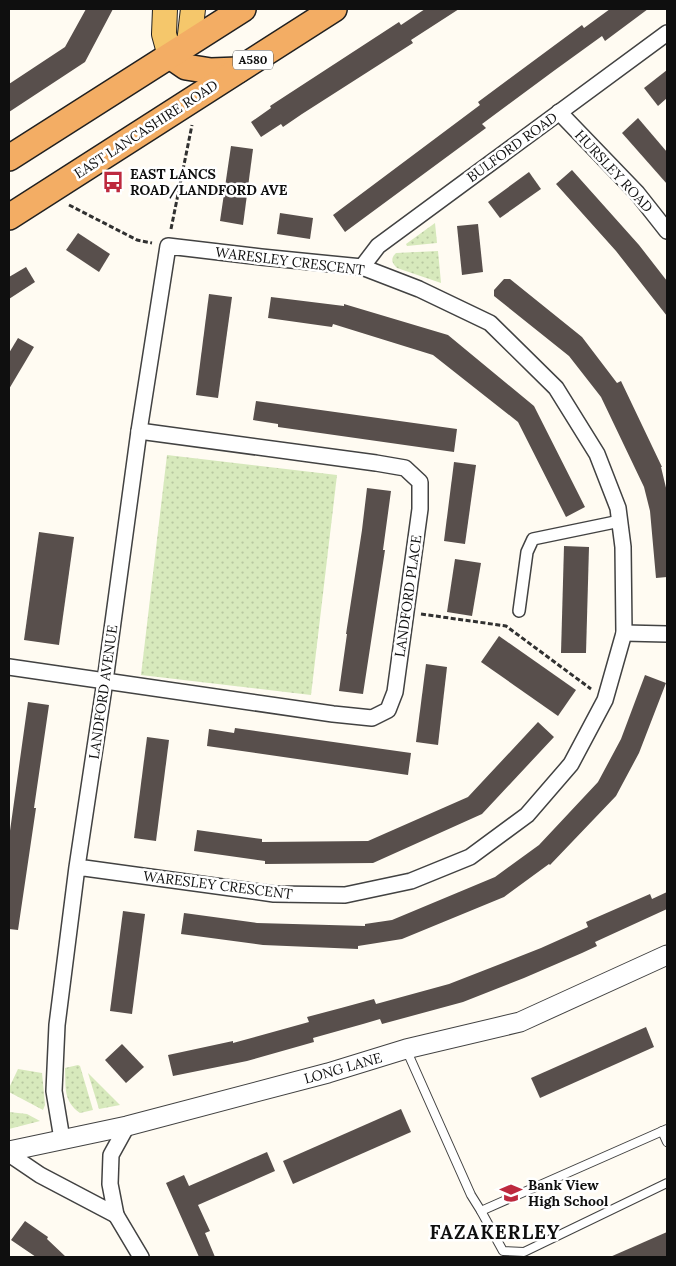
<svg xmlns="http://www.w3.org/2000/svg" width="676" height="1266" font-family="Lora,serif">
<style>
.grass{fill:url(#grass-dots)}
.building{fill:#584f4c}
.lines{fill:none;stroke-linecap:round;stroke-linejoin:round}
.service-casing{stroke:#424242;stroke-width:10}
.pedestrian-casing{stroke:#424242;stroke-width:14}
.minor-casing{stroke:#424242;stroke-width:18}
.tertiary-casing{stroke:#424242;stroke-width:21}
.primary-casing{stroke:#202020;stroke-width:26}
.trunk-casing{stroke:#202020;stroke-width:28}
.path{stroke:#313131;stroke-width:3;stroke-dasharray:5 2.5;stroke-linecap:butt}
.service{stroke:#fff;stroke-width:8}
.pedestrian{stroke:#fff;stroke-width:11}
.minor{stroke:#fff;stroke-width:15}
.tertiary{stroke:#fff;stroke-width:19}
.primary{stroke:#f5c76b;stroke-width:24}
.trunk{stroke:#f3ad64;stroke-width:25}
.labels{text-anchor:middle;stroke-width:5;stroke-linejoin:round;paint-order:stroke}
.shield{fill:#fff;stroke:#575757;stroke-width:1}
.shield-label{font-size:12px;font-weight:bold;fill:#0f0f0f}
.street-label{font-size:14px;fill:#0f0f0f;stroke:#fff}
.poi-label{font-size:14px;font-weight:bold;fill:#0f0f0f;stroke:#fff;text-anchor:start}
.district-label{font-size:19px;font-weight:bold;letter-spacing:1px;fill:#0f0f0f;stroke:#fff}
</style>
<defs>
<pattern id="grass-dots" width="8" height="8" patternUnits="userSpaceOnUse" patternTransform="scale(1.25)"><rect width="8" height="8" fill="#d7e9bc"/><path d="M2 2h.1M6 6h.1" fill="none" stroke="#b7c7a0" stroke-width="1.8" stroke-linecap="round"/></pattern>
</defs>
<rect width="100%" height="100%" fill="#fffbf2"/>
<!-- grass -->
<g class="grass">
<polygon points="435,223 437,243 407,246 406,244"/>
<path d="M 438,251 L 441,283 L 397,268 C 392,263 390,259 396,253 Z"/>
<polygon points="167,455 337,475 311,695 141,675"/>
<path d="M 78,1065 L 80,1066 L 93,1110 L 80,1113 C 63,1101 66,1088 65,1068 Z"/>
<polygon points="18,1069 42,1073 45,1105 43,1110 9,1092 9,1088"/>
<polygon points="88,1073 120,1105 99,1109"/>
<polygon points="9,1112 27,1114 40,1121 9,1129"/>
</g>
<!-- building -->
<g class="building">
<polygon points="86,9 113,9 85,62 9,112 9,84 65,47"/>
<polygon points="425,9 459,9 411,40 413,43 302,114 283,127 281,124 261,137 251,122 271,108 270,106 399,22 401,25"/>
<polygon points="610,9 648,9 605,41 602,36 555,70 482,124 486,128 345,232 333,215 480,105 478,102 582,25 584,28"/>
<polygon points="667,70 667,98 658,106 644,88"/>
<polygon points="638,118 667,152 667,184 622,133"/>
<polygon points="231,146 253,149 243,225 220,221"/>
<polygon points="572,170 639,245 667,281 667,316 616,251 556,184"/>
<polygon points="529,172 541,189 500,218 488,202"/>
<polygon points="280,213 313,218 310,239 277,234"/>
<polygon points="478,224 483,272 462,275 457,226"/>
<polygon points="78,233 110,254 99,272 66,250"/>
<polygon points="26,267 35,282 9,299 9,277"/>
<polygon points="504,279 510,279 582,337 617,383 621,381 662,467 661,467 667,492 667,577 656,578 650,511 644,487 601,397 569,356 494,296 494,290"/>
<polygon points="209,294 232,297 218,398 196,395"/>
<polygon points="271,297 344,306 344,304 448,335 534,406 585,507 566,517 518,422 433,355 333,324 332,327 268,318"/>
<polygon points="18,338 34,347 9,389 9,353"/>
<polygon points="256,401 457,429 454,452 278,427 278,424 253,420"/>
<polygon points="454,462 476,465 465,544 444,541"/>
<polygon points="367,488 391,491 383,550 385,550 363,694 339,691 347,634 346,634 362,530"/>
<polygon points="39,532 74,537 59,645 24,640"/>
<polygon points="564,546 589,547 586,653 561,653"/>
<polygon points="455,559 481,563 472,616 447,612"/>
<polygon points="499,636 576,690 558,716 481,662"/>
<polygon points="426,664 447,667 438,745 416,742"/>
<polygon points="645,675 666,683 639,753 616,796 550,865 549,864 504,897 402,939 358,946 358,949 263,945 181,934 184,913 257,923 365,926 365,924 392,920 495,877 539,845 598,782 621,739"/>
<polygon points="28,702 49,705 34,808 36,808 18,930 9,929 9,838"/>
<polygon points="538,722 554,737 482,814 373,863 265,864 265,861 194,851 197,830 262,839 262,842 368,841 468,797"/>
<polygon points="235,728 411,753 408,775 207,746 209,729 234,733"/>
<polygon points="147,737 169,740 156,841 134,838"/>
<polygon points="667,892 667,909 595,942 597,946 582,953 524,978 463,1002 382,1024 380,1019 363,1024 313,1038 314,1042 247,1061 173,1076 168,1055 233,1041 233,1043 309,1022 307,1017 341,1008 374,999 376,1004 449,984 541,948 588,927 586,922 650,894 652,899"/>
<polygon points="123,911 145,914 132,1014 110,1011"/>
<polygon points="646,1027 654,1047 540,1098 531,1078"/>
<polygon points="122,1044 144,1067 126,1083 105,1060"/>
<polygon points="401,1109 411,1132 293,1184 283,1161"/>
<polygon points="267,1152 275,1171 198,1205 210,1231 205,1233 215,1257 199,1257 166,1183 184,1175 189,1186"/>
<polygon points="25,1221 48,1237 47,1239 66,1257 36,1257 11,1240"/>
<polygon points="667,1232 667,1257 610,1257"/>
</g>
<g class="lines">
<!-- service casing -->
<g class="service-casing">
<g id="service">
<polyline points="406,1049 471,1195 481,1211 503,1251 524,1252 667,1183"/>
<polyline points="662,1131 667,1142"/>
<polyline points="481,1211 667,1129"/>
</g>
</g>
<!-- pedestrian casing -->
<g class="pedestrian-casing">
<polyline id="pedestrian" points="519,611 527,552 533,539 620,521"/>
</g>
<!-- minor casing -->
<g class="minor-casing">
<g id="minor">
<polyline points="559,112 637,193 667,231"/>
<polyline points="362,267 378,246 667,33"/>
<polyline points="624,633 667,634"/>
<polyline points="9,667 333,714 372,718 388,710 395,692 420,509 420,482 405,468 376,463 139,431"/>
<polyline points="62,1139 54,1091 57,1025 77,867 105,681 139,431 168,246 261,257 362,267 419,289 490,323 556,388 597,454 618,508 623,547 624,633 605,700 571,764 527,815 470,857 411,881 345,895 274,894 77,867"/>
<polyline points="9,1154 40,1175 116,1215 110,1184 111,1155 127,1126"/>
<polyline points="116,1215 141,1257"/>
</g>
</g>
<!-- tertiary casing -->
<g class="tertiary-casing">
<polyline id="tertiary" points="9,1151 127,1126 328,1073 406,1049 520,1022 667,955"/>
</g>
<!-- primary casing -->
<g class="primary-casing">
<g id="primary">
<polyline points="165,9 164,34 170,56"/>
<polyline points="189,43 193,9"/>
</g>
</g>
<!-- trunk casing -->
<g class="trunk-casing">
<g id="trunk">
<polyline points="170,56 186,67 211,71 238,70"/>
<polyline points="9,158 243,9"/>
<polyline points="9,217 334,9"/>
</g>
</g>
<!-- path -->
<g class="path">
<polyline points="69,205 137,240 152,243"/>
<polyline points="171,229 192,125"/>
<polyline points="421,614 506,626 591,689"/>
</g>
<!-- service -->
<use href="#service" class="service"/>
<!-- pedestrian -->
<use href="#pedestrian" class="pedestrian"/>
<!-- minor -->
<use href="#minor" class="minor"/>
<!-- tertiary -->
<use href="#tertiary" class="tertiary"/>
<!-- primary -->
<use href="#primary" class="primary"/>
<!-- trunk -->
<use href="#trunk" class="trunk"/>
</g>
<!-- icons -->
<defs>
<g id="bus-bare" transform="scale(1.725)"><path d="M-5-6H5V4H4V6H2V4H-2V6H-4V4H-5ZM-3.5-4V0h7V-4ZM-3.5 1.2v1.5H-2V1.2ZM2 1.2v1.5H3.5V1.2Z" fill="#bd293e" stroke="#fff" stroke-width="2.5" paint-order="stroke"/></g>
<g id="school-bare" transform="scale(1.725)"><path d="M0-5L7-2L0 1L-7-2ZM-4 1L0 2.5L4 1V4Q0 6-4 4Z" fill="#bd293e" stroke="#fff" stroke-width="2.5" paint-order="stroke"/></g>
</defs>
<g fill-rule="evenodd">
<use href="#bus-bare" x="113" y="182"/>
<use href="#school-bare" x="511" y="1193"/>
</g>
<g class="labels">
<!-- shield labels -->
<rect class="shield" x="233" y="50.5" width="40" height="19" rx="4"/>
<g class="shield-label">
<text x="253" y="64">A580</text>
</g>
<!-- street labels -->
<g class="street-label">
<text transform="translate(146 129) rotate(-33)" y="5">EAST LANCASHIRE ROAD</text>
<text transform="translate(512 147) rotate(-36)" y="5">BULFORD ROAD</text>
<text transform="translate(614 171) rotate(47)" y="5">HURSLEY ROAD</text>
<text transform="translate(290 261) rotate(7)" y="5">WARESLEY CRESCENT</text>
<text transform="translate(408 596) rotate(-82)" y="5">LANDFORD PLACE</text>
<text transform="translate(103 692) rotate(-82)" y="5">LANDFORD AVENUE</text>
<text transform="translate(218 885) rotate(7)" y="5">WARESLEY CRESCENT</text>
<text transform="translate(343 1068) rotate(-16)" y="5">LONG LANE</text>
</g>
<!-- poi labels -->
<g class="poi-label">
<text x="130" y="179">EAST LANCS<tspan x="130" dy="16">ROAD/LANDFORD AVE</tspan></text>
<text x="528" y="1190">Bank View<tspan x="528" dy="16">High School</tspan></text>
</g>
<!-- district labels -->
<g class="district-label">
<text x="495" y="1239">FAZAKERLEY</text>
</g>
</g>
<!-- border -->
<rect width="676" height="1266" fill="none" stroke="#0f0f0f" stroke-width="20"/>
</svg>
